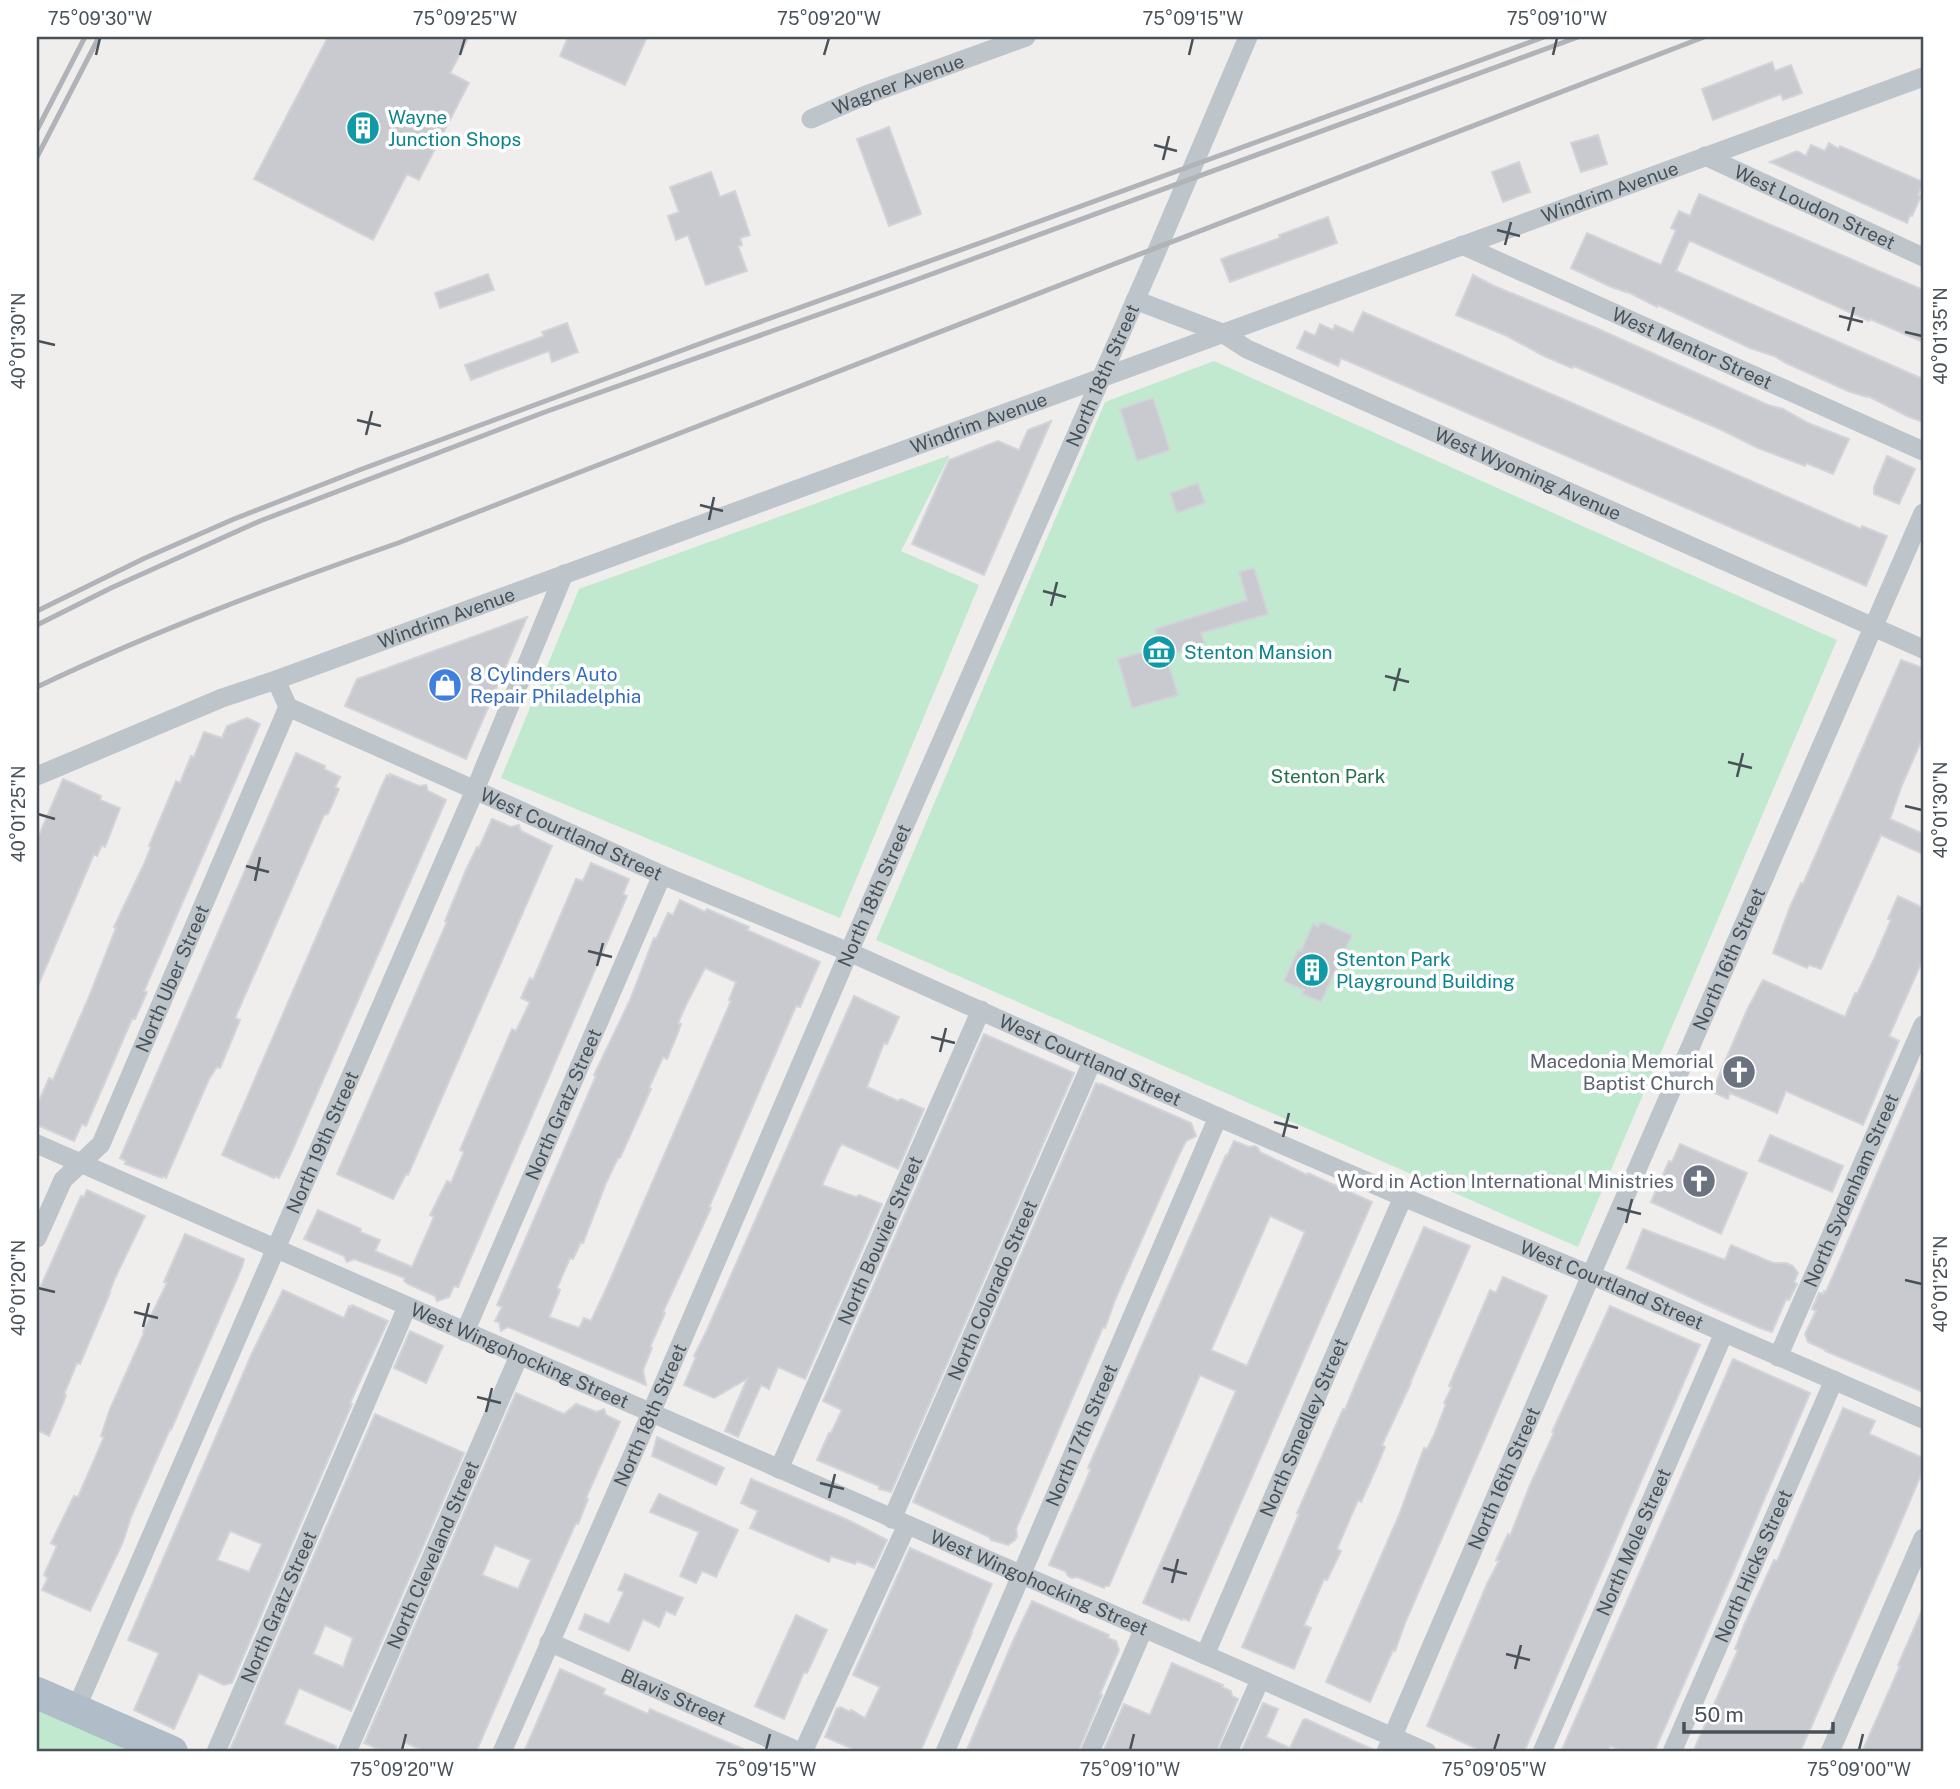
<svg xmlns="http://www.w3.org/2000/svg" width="1960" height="1789" font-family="'Public Sans',sans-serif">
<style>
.green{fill:#c0e9d0}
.building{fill:#c9cad0;stroke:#d2d4d8;stroke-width:2;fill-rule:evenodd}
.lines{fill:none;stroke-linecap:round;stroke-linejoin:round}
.minor{stroke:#bdc5cb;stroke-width:19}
.primary{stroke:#b0bdc9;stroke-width:32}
.rail{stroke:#b0b3b7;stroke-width:5}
.ticks{fill:none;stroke:#485158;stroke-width:2.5}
.labels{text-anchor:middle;stroke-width:7;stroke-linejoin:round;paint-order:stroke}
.street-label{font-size:19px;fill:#485158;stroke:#fff}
.culture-label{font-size:19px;fill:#0d838f;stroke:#fff;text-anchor:start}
.shop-label{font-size:19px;fill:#366cbe;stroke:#fff;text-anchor:start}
.park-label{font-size:19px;fill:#227149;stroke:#fff}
.worship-label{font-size:19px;fill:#5b616d;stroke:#fff;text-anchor:end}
.neatline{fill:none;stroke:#485158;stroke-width:2.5}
.ticks-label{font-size:18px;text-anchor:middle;fill:#485158}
</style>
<rect width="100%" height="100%" fill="#f0eded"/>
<!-- green -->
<g class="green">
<polygon points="1214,361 1837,640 1578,1247 876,940 1105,402"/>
<polygon points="950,455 901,551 979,585 840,918 501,778 579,589"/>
<polygon points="37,1706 133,1752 37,1752"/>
</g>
<!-- building -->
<g class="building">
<polygon points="328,37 469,37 450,73 469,83 419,180 407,174 373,240 254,179"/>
<polygon points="568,37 647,37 625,85 560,56"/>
<polygon points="1772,62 1775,71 1791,65 1802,93 1783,100 1781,94 1713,120 1702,89"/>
<polygon points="889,127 921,214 889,226 857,139"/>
<polygon points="1598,135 1607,164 1581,172 1571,143"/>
<polygon points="1829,143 1839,149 1840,146 1923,182 1918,195 1921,196 1912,216 1910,215 1907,223 1770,162 1797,151 1806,156 1811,145 1825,151"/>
<polygon points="1519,162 1530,192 1503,202 1492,172"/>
<polygon points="711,172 720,197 735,191 750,235 740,238 742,245 738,246 747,271 706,285 688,235 676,240 668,216 679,212 670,187"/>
<polygon points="1699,194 1923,290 1923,342 1870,319 1869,321 1693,242 1689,241 1676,271 1923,379 1923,422 1907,416 1868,396 1867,397 1848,391 1786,363 1774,356 1750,348 1658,305 1657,307 1626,291 1626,292 1609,286 1571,268 1587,233 1661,265 1676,230 1671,228 1679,211 1690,216"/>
<polygon points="1328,217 1337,243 1230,282 1221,259 1280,238 1279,235"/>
<polygon points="488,274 494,290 440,308 435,293"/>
<polygon points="1473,275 1494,286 1596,328 1768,405 1783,409 1808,423 1849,439 1833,474 1806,463 1805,466 1758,448 1724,431 1574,366 1572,368 1544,356 1505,335 1456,315"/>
<polygon points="1363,312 1861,529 1862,526 1887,536 1866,586 1341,358 1338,366 1297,348 1305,331 1315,336 1320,324 1333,330 1335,325 1353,333"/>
<polygon points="567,323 578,352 552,362 549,351 471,380 465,365 544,336 542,332"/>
<polygon points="1153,398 1170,450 1137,461 1120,409"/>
<polygon points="1051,421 984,575 912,544 949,460 998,441 1019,450 1028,430"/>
<polygon points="1887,456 1915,469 1899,504 1874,494 1874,487"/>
<polygon points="1198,483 1205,503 1177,513 1170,493"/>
<polygon points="1254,568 1268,614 1201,633 1205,644 1166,656 1178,695 1132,708 1118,659 1161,647 1155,629 1247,600 1239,572"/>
<polygon points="527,617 466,759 345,706 357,679"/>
<polygon points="1901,660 1923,668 1923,737 1902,785 1890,819 1923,834 1923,854 1881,835 1821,969 1809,965 1807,968 1773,953 1790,907 1801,883 1803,884"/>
<polygon points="247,718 260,724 144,991 147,992 135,1019 132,1019 86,1126 82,1124 74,1141 37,1125 37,1106 49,1078 53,1080 88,999 116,928 114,927 144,864 151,847 149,846 176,781 180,783 191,756 194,757 204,732 222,738 227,726"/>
<polygon points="296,753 325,766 324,769 340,777 335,787 339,789 328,814 324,815 235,1018 240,1020 220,1068 217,1067 209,1079 166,1178 163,1176 162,1178 125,1164 126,1161 120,1158"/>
<polygon points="390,774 419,786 426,785 428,791 446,800 291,1153 279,1178 275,1176 274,1178 222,1155 380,790 387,775 390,776"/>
<polygon points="63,779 101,796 100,800 120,808 105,847 102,845 97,856 94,854 37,988 37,840"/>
<polygon points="492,819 511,827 519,825 521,831 552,846 408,1175 406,1174 393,1199 337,1174 447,922 445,921 466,870 477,847 479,848"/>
<polygon points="591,863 629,879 623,894 627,896 458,1287 454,1286 449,1297 437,1301 435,1296 408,1284 404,1281 405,1278 354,1259 347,1262 344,1256 304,1239 318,1210 361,1229 360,1232 380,1240 375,1251 412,1267 434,1217 430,1215 447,1181 451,1183 464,1152 460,1150 512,1029 516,1031 530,1002 521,998 530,978 533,980 576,879 583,881"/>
<polygon points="1898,896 1923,908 1923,959 1889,1036 1899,1041 1863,1125 1786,1091 1777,1113 1730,1093 1728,1099 1712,1092 1747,1010 1763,980 1845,1017 1855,993 1857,994 1874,959 1891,920 1888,919"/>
<path d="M 680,900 L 705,912 L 707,909 L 749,927 L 747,930 L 820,962 L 800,1007 L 796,1006 L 709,1207 L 711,1208 L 663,1312 L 665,1313 L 650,1347 L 652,1348 L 643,1370 L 646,1385 L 508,1327 L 501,1331 L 499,1322 L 495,1321 L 502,1307 L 497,1305 L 596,1076 L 594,1075 L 630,1000 L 654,938 L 656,939 L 668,913 L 673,915 ZM 705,968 L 736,982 L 729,1000 L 731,1001 L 607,1287 L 591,1321 L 584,1318 L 579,1328 L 549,1317 L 560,1290 L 557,1288 L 570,1258 L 573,1259 L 581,1242 L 583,1243 L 606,1183 L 618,1158 L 620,1158 L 651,1089 L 649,1088 L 663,1057 L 667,1059 L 675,1040 L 681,1024 L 678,1023 L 686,1005 Z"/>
<polygon points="1321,922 1352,935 1321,1002 1302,994 1304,990 1284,981 1298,950 1301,951 1313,924 1318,927"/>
<polygon points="854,996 899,1017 887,1044 884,1043 867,1087 898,1101 901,1099 924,1109 898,1169 842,1144 839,1148 822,1185 856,1197 859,1195 882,1204 805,1379 778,1367 769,1389 761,1385 738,1437 725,1431 747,1379 714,1398 684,1385 696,1357 694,1356 707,1330"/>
<polygon points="984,1034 1074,1073 891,1492 879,1489 879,1486 817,1460 829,1433 831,1433 842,1410 823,1401"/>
<polygon points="1923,1067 1923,1392 1825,1351 1826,1350 1808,1342 1805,1334 1816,1311 1812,1309 1819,1293 1823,1294 1824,1291 1826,1292"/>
<polygon points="1096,1083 1100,1085 1101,1084 1191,1123 1196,1136 1186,1141 1179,1155 1115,1300 1105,1328 1103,1327 1016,1529 1017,1536 1015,1540 1008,1545 991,1540 989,1537 913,1502"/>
<polygon points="1770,1135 1843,1166 1832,1192 1759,1161"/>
<path d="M 1234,1141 L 1249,1147 L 1255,1146 L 1258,1148 L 1260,1152 L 1307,1175 L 1308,1173 L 1372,1202 L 1189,1621 L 1183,1618 L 1182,1620 L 1143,1603 L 1236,1391 L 1200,1375 L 1109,1586 L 1105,1586 L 1104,1588 L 1077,1577 L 1072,1578 L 1068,1576 L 1065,1571 L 1049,1565 L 1091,1469 L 1088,1468 L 1226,1155 L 1227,1156 ZM 1270,1216 L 1305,1232 L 1247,1366 L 1211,1350 Z"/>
<polygon points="1680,1144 1747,1173 1721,1234 1651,1202 1669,1161 1672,1162"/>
<polygon points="87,1190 145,1216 115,1278 109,1293 110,1293 80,1364 77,1363 64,1394 66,1395 62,1406 49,1436 37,1430 37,1295 81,1196 84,1197"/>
<polygon points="1424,1227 1470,1246 1410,1383 1411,1383 1382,1445 1385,1447 1378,1464 1361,1502 1358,1500 1337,1549 1341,1551 1327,1580 1324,1579 1304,1625 1311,1628 1294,1669 1242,1647 1299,1514 1297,1513 1343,1409 1345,1410 1356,1383"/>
<polygon points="1643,1229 1725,1260 1731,1245 1773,1263 1786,1263 1793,1266 1798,1273 1794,1282 1797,1284 1789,1300 1786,1299 1772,1332 1760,1328 1707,1305 1627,1268"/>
<polygon points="185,1234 244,1259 242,1267 171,1430 170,1429 131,1517 123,1542 90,1611 42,1590 48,1578 44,1575 57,1546 51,1543 74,1496 78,1497 92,1465 104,1437 101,1436 110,1409 144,1333 143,1332 167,1283 164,1282"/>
<polygon points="1503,1277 1547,1296 1405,1623 1395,1651 1393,1650 1370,1702 1326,1682 1399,1515 1424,1448 1427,1449 1435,1433 1446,1404 1444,1403 1452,1387 1449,1386 1452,1379 1463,1353 1490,1290 1496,1293"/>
<path d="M 283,1290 L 344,1318 L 349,1306 L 351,1307 L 352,1305 L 388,1321 L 360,1381 L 350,1403 L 352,1404 L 232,1683 L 224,1685 L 199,1673 L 174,1729 L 134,1710 L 159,1653 L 128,1640 L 253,1351 ZM 230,1531 L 262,1544 L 249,1572 L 217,1560 Z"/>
<polygon points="1610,1306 1700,1345 1524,1752 1484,1752 1427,1726 1487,1584 1499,1561 1496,1560 1508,1534 1510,1536 1530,1485 1554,1433 1552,1432"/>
<polygon points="410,1331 443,1346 426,1383 394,1368"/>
<polygon points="1733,1359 1810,1393 1733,1572 1654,1752 1625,1752 1610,1746 1607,1752 1561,1752"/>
<path d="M 516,1393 L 564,1414 L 576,1404 L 597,1412 L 604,1409 L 606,1415 L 620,1422 L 586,1498 L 588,1499 L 578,1524 L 576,1523 L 553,1574 L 476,1752 L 426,1752 L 404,1742 L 400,1752 L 385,1752 L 364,1743 ZM 495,1545 L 531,1560 L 518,1589 L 482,1575 Z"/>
<polygon points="1843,1408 1875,1421 1869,1434 1923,1458 1923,1470 1893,1541 1800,1752 1693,1752 1738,1650 1735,1649 1745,1623 1774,1560 1777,1561"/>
<path d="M 375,1414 L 464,1453 L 351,1711 L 299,1688 L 284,1724 L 336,1746 L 335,1752 L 229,1752 ZM 325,1625 L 353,1638 L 343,1667 L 313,1654 Z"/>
<polygon points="657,1437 724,1468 716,1485 652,1456"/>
<polygon points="751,1479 850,1521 887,1540 874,1568 857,1561 855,1564 831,1556 829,1562 750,1528 758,1511 741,1503"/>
<polygon points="659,1494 738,1530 716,1577 702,1571 696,1583 680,1576 699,1532 650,1512"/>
<polygon points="910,1548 992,1584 971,1633 972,1633 920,1752 860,1752 825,1737 837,1708 839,1709 840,1707 850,1712 851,1710 865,1718 880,1687 853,1675"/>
<polygon points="625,1574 683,1598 675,1615 666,1611 659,1627 643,1619 629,1651 579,1629 585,1614 609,1624 624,1592 618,1590"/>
<polygon points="1032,1601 1109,1635 1108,1638 1116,1641 1119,1650 1100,1694 1102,1695 1078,1752 966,1752 1013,1641"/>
<polygon points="1923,1608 1923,1752 1862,1752 1900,1666 1898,1665"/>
<polygon points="796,1615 827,1630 807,1673 804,1672 784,1719 755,1706"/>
<polygon points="1172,1663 1223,1685 1222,1687 1231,1691 1232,1696 1238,1699 1216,1752 1103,1752 1124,1704 1150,1715"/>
<polygon points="560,1669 605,1689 603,1694 648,1714 650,1709 750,1752 524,1752"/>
<polygon points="1263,1703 1278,1709 1266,1737 1290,1748 1303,1720 1306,1719 1374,1750 1374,1752 1241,1752"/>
</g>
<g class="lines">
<!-- minor -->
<g class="minor">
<path id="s1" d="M 811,119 L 866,95 L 1026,37"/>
<path id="s2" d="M 1705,156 L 1923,257"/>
<path id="s3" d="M 1462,245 L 1923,451"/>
<path id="s4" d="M 1135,300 L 1222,333 L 1247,349 L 1923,649"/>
<path id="s5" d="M 276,680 L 288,707 L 475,790 L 662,875 L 849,952 L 1218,1117 L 1403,1197 L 1591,1275 L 1923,1419"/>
<path id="s6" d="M 37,776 L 222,698 L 276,680 L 1923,77"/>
<path id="s7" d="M 37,1144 L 1427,1752"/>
<path id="s8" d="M 37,1238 L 63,1180 L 101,1144 L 288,707"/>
<path id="s9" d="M 465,1332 L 662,875"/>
<path id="s10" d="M 1778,1357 L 1923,1025"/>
<path id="s11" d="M 779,1469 L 981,1010"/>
<path id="s12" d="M 892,1519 L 1092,1062"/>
<path id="s13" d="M 549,1642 L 800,1752"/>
<path id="s14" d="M 1205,1655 L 1403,1197"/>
<path id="s15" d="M 76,1709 L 475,790 L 564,574"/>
<path id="s16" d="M 216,1752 L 407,1307"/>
<path id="s17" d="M 347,1752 L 519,1356"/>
<path id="s18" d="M 502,1752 L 651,1413 L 849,952 L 1153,260 L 1248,37"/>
<polyline points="803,1752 907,1525"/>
<path id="s19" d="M 945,1752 L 1218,1117"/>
<polyline points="1090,1752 1144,1628"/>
<polyline points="1228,1752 1260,1680"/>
<path id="s20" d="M 1386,1752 L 1591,1275 L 1923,513"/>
<path id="s21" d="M 1542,1752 L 1724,1333"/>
<path id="s22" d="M 1672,1752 L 1834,1380"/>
<polyline points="1830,1752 1923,1538"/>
</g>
<!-- primary -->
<polyline class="primary" points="37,1693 172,1752"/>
<!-- rail -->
<g class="rail">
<polyline points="37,130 85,37"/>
<polyline points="37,157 99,37"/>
<polyline points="37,611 145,558 234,519 362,469 718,337 991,239 1544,37"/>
<polyline points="37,625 111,588 260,521 545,412 910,282 1578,37"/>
<path d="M 37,687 C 154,631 275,586 398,543 L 1109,266 L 1704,37"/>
</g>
</g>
<!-- ticks -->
<path class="ticks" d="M 96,55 L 100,38M 460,55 L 465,38M 824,55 L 829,38M 1189,55 L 1193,38M 1553,55 L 1557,38M 1154,145 L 1177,151M 1163,160 L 1169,136M 1497,230 L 1520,236M 1505,245 L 1511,222M 1839,316 L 1863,322M 1848,331 L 1854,307M 1905,332 L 1922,336M 38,341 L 55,345M 357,420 L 381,426M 366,435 L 372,411M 700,505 L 723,511M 709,520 L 714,497M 1043,591 L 1066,597M 1051,606 L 1057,582M 1385,676 L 1409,682M 1394,691 L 1400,668M 1728,762 L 1752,768M 1737,777 L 1743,753M 1905,806 L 1922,810M 38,814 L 55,819M 246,866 L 269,872M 255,881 L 260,857M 588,951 L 612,957M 597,966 L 603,943M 931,1037 L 955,1043M 940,1052 L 946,1028M 1274,1122 L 1298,1128M 1283,1137 L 1289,1113M 1617,1208 L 1641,1214M 1626,1223 L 1632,1199M 1905,1280 L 1922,1284M 38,1288 L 55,1292M 134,1312 L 158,1318M 143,1327 L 149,1303M 477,1397 L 501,1403M 486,1412 L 492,1388M 820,1483 L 844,1489M 829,1498 L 835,1474M 1163,1568 L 1187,1574M 1172,1583 L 1178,1559M 1506,1654 L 1530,1660M 1515,1669 L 1521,1645M 402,1750 L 406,1734M 766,1750 L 770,1734M 1130,1750 L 1134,1734M 1494,1750 L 1499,1734M 1859,1750 L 1863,1734"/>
<!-- icons -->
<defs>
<g id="building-disc" transform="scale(1.75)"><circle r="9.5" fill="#0f9aa8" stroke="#fff"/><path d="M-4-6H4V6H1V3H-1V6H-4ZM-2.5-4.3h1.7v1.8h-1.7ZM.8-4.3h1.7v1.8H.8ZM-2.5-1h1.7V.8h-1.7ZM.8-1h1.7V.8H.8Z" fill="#fff"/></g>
<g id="museum-disc" transform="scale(1.75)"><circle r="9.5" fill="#0f9aa8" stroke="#fff"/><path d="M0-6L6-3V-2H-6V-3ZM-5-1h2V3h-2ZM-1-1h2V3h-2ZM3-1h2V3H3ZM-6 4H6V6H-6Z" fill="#fff"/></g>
<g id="shop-disc" transform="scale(1.75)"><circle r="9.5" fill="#3f7fe0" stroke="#fff"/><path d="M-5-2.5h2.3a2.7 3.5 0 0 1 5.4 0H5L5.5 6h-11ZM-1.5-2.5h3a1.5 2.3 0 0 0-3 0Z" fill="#fff"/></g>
<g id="church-disc" transform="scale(1.75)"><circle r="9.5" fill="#6b7280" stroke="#fff"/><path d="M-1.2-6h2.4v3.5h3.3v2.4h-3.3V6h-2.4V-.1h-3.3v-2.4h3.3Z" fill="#fff"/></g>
</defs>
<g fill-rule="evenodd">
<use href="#building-disc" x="363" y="128"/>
<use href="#museum-disc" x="1159" y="652"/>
<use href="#shop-disc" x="445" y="685"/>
<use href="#building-disc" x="1312" y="970"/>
<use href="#church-disc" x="1739" y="1072"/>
<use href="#church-disc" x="1699" y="1181"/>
</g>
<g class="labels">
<!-- street labels -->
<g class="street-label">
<text dy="7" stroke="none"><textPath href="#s1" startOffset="94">Wagner Avenue</textPath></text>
<text dy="7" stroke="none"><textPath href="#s6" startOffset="1678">Windrim Avenue</textPath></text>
<text dy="7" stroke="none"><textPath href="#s2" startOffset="121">West Loudon Street</textPath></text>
<text dy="7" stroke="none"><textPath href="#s3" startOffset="252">West Mentor Street</textPath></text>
<text dy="7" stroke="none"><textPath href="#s18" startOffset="1502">North 18th Street</textPath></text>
<text dy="7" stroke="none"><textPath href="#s6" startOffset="1006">Windrim Avenue</textPath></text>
<text dy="7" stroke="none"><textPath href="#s4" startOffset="430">West Wyoming Avenue</textPath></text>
<text dy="7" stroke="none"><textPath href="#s6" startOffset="439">Windrim Avenue</textPath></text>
<text dy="7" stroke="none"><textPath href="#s5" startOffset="340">West Courtland Street</textPath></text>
<text dy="7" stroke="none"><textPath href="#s18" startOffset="934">North 18th Street</textPath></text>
<text dy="7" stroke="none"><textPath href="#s20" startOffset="864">North 16th Street</textPath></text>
<text dy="7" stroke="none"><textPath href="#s8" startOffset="296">North Uber Street</textPath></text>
<text dy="7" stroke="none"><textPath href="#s5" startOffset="906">West Courtland Street</textPath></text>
<text dy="7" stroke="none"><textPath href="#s9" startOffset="248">North Gratz Street</textPath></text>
<text dy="7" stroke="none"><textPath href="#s15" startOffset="618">North 19th Street</textPath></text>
<text dy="7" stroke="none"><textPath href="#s10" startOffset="182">North Sydenham Street</textPath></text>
<text dy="7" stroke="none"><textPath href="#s11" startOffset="250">North Bouvier Street</textPath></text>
<text dy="7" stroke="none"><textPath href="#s5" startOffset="1474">West Courtland Street</textPath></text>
<text dy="7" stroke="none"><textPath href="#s12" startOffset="250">North Colorado Street</textPath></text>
<text dy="7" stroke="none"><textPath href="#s7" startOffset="527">West Wingohocking Street</textPath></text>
<text dy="7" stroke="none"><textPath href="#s18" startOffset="368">North 18th Street</textPath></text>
<text dy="7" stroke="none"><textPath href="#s14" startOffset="248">North Smedley Street</textPath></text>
<text dy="7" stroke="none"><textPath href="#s19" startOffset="345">North 17th Street</textPath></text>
<text dy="7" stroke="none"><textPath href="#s20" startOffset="298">North 16th Street</textPath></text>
<text dy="7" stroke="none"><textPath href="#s21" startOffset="229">North Mole Street</textPath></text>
<text dy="7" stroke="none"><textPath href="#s17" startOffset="215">North Cleveland Street</textPath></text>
<text dy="7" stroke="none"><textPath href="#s22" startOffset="203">North Hicks Street</textPath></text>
<text dy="7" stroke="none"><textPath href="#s7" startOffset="1094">West Wingohocking Street</textPath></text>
<text dy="7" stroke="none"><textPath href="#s16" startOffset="158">North Gratz Street</textPath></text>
<text dy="7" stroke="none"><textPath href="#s13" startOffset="136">Blavis Street</textPath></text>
</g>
<!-- culture labels -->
<g class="culture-label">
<text x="388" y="124">Wayne<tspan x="388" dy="22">Junction Shops</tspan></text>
<text x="1184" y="659">Stenton Mansion</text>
<text x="1336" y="966">Stenton Park<tspan x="1336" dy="22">Playground Building</tspan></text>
</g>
<!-- shop labels -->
<g class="shop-label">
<text x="470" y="681">8 Cylinders Auto<tspan x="470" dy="22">Repair Philadelphia</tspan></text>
</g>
<!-- park labels -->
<g class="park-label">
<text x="1328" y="783">Stenton Park</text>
</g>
<!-- worship labels -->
<g class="worship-label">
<text x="1714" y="1068">Macedonia Memorial<tspan x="1714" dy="22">Baptist Church</tspan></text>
<text x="1674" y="1188">Word in Action International Ministries</text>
</g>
</g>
<!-- border -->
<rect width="1960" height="1789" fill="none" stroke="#ffffff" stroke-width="77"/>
<!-- scale -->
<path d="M1684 1722v10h149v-10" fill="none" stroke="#485158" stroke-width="3.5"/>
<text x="1694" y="1722" font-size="21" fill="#485158" stroke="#ffffff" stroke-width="5" paint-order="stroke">50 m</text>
<rect x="38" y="38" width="1884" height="1712" class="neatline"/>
<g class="ticks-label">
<text x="100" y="25">75°09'30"W</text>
<text x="465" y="25">75°09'25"W</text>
<text x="829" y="25">75°09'20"W</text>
<text x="1193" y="25">75°09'15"W</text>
<text x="1557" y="25">75°09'10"W</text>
<text transform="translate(1941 336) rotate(-90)" y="6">40°01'35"N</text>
<text transform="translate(19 341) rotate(-90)" y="6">40°01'30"N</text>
<text transform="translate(1941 810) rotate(-90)" y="6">40°01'30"N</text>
<text transform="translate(19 814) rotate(-90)" y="6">40°01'25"N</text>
<text transform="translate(1941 1284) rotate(-90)" y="6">40°01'25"N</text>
<text transform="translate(19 1288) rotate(-90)" y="6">40°01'20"N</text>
<text x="402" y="1776">75°09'20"W</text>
<text x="766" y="1776">75°09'15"W</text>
<text x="1130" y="1776">75°09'10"W</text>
<text x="1494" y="1776">75°09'05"W</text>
<text x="1859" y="1776">75°09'00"W</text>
</g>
</svg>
